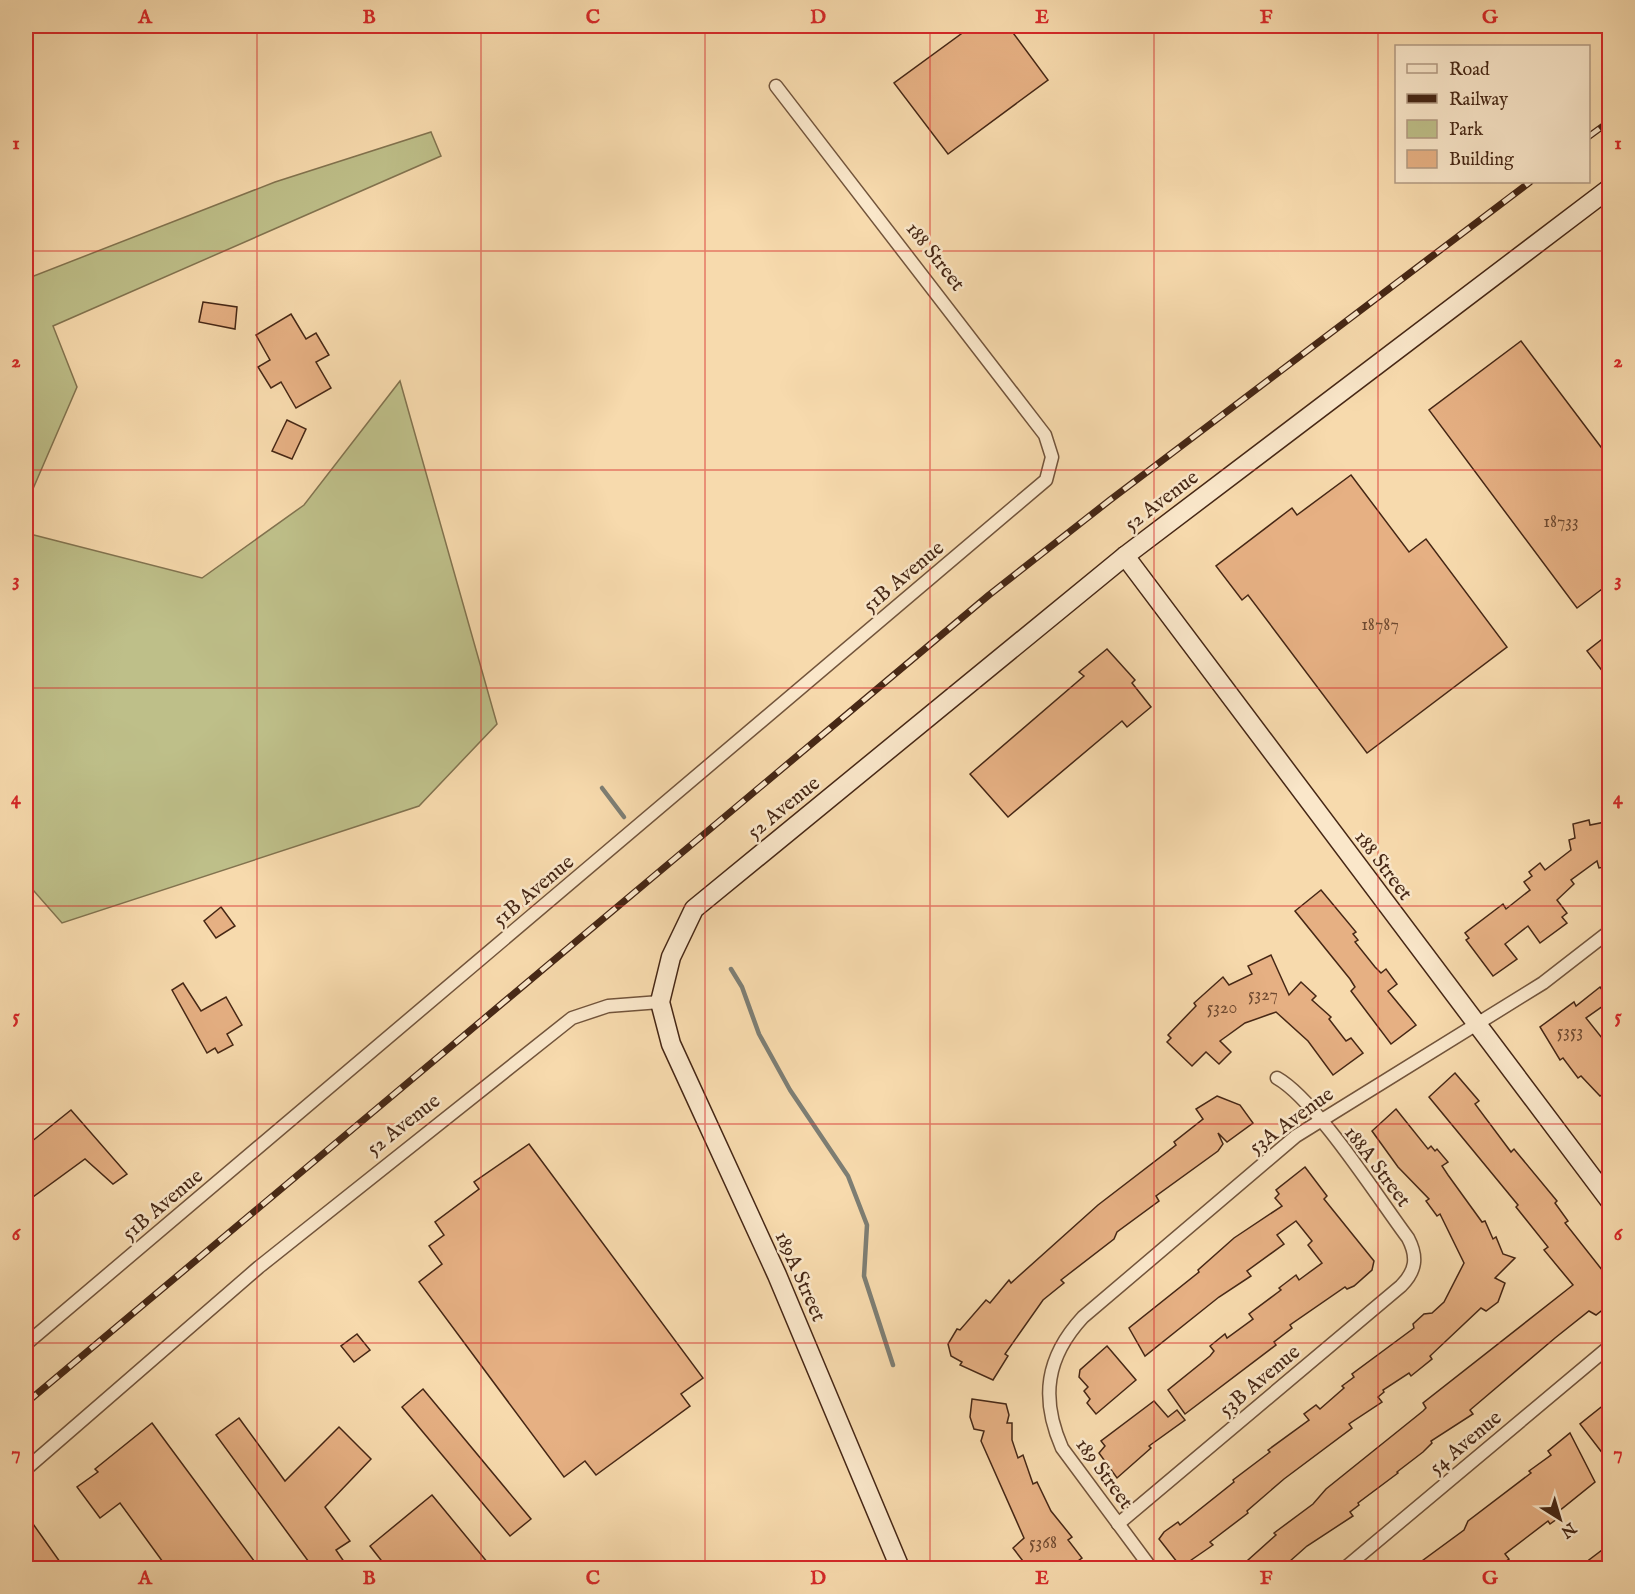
<svg xmlns="http://www.w3.org/2000/svg" width="1635" height="1594" font-family="'IM FELL English',serif">
<style>
.green{fill:#bebf89;stroke:#82734f;stroke-width:1.5}
.lines{fill:none;stroke-linecap:round;stroke-linejoin:round}
.stream{stroke:#7d7e74;stroke-width:4.5}
.building{fill:#e6b083;stroke:#462715;stroke-width:1.5}
.street-casing{stroke:#72543b;stroke-width:15}
.secondary-casing{stroke:#462715;stroke-width:21}
.street{stroke:#fae7ca;stroke-width:12}
.secondary{stroke:#fae7ca;stroke-width:18}
.rail-casing{stroke:#462715;stroke-width:7}
.rail{stroke:#fae7ca;stroke-width:4.5;stroke-dasharray:14;stroke-linecap:butt}
.grid{fill:none;stroke:#d62828;stroke-width:1.5;stroke-opacity:0.55}
.labels{text-anchor:middle;stroke-width:5;stroke-linejoin:round;paint-order:stroke}
.number-label{font-size:18px;fill:#6e4930}
.street-label{font-size:21px;fill:#462715;stroke:#fae7ca}
.neatline{fill:none;stroke:#d62828;stroke-width:2}
.grid-label{font-size:20px;text-anchor:middle;font-weight:bold;fill:#d62828}
</style>
<rect width="100%" height="100%" fill="#f7daad"/>
<filter id="stains"><feTurbulence type="fractalNoise" baseFrequency=".00333" numOctaves="4"/><feColorMatrix values="0 0 0 0 .2 0 0 0 0 .09 0 0 0 0 .02 0 0 0 .5 -.17"/></filter>
<radialGradient id="worn" r=".72"><stop offset=".6" stop-color="#630" stop-opacity="0"/><stop offset="1" stop-color="#630" stop-opacity=".3"/></radialGradient>
<!-- green -->
<g class="green">
<polygon points="431,132 441,156 53,326 77,387 26,505 26,279 275,182"/>
<polygon points="400,381 497,724 419,806 62,923 26,882 26,533 202,578 304,505"/>
</g>
<g class="lines">
<!-- stream -->
<g class="stream">
<polyline points="602,788 624,817"/>
<polyline points="731,969 742,987 759,1034 790,1090 848,1176 867,1225 864,1276 893,1365"/>
</g>
</g>
<!-- building -->
<g class="building">
<polygon points="972,26 1008,26 1048,80 948,154 894,83"/>
<polygon points="203,302 237,307 235,329 199,322"/>
<polygon points="291,314 306,339 316,333 329,355 316,362 331,388 296,408 281,382 271,388 258,367 270,360 256,335"/>
<polygon points="1521,341 1610,459 1610,583 1577,608 1429,410"/>
<polygon points="287,420 306,429 292,459 272,451"/>
<polygon points="1351,475 1409,552 1426,539 1507,647 1367,753 1248,595 1242,600 1216,566 1292,508 1297,515"/>
<polygon points="1610,633 1610,681 1587,651"/>
<polygon points="1107,649 1135,680 1132,683 1151,707 1127,727 1122,721 1008,817 970,774 1084,676 1079,672"/>
<polygon points="1589,820 1590,825 1610,821 1610,866 1599,868 1597,861 1571,880 1574,884 1557,900 1567,913 1562,917 1567,923 1540,943 1528,926 1505,944 1517,959 1493,976 1466,940 1469,938 1465,933 1503,904 1506,909 1530,890 1524,882 1532,876 1529,872 1540,863 1545,870 1571,850 1569,840 1575,838 1573,824"/>
<polygon points="1321,890 1356,932 1353,934 1358,940 1355,942 1375,967 1381,973 1386,969 1397,984 1388,991 1416,1025 1391,1044 1351,991 1355,987 1350,979 1295,911"/>
<polygon points="221,907 235,926 216,938 204,921"/>
<polygon points="1271,955 1289,995 1301,982 1316,996 1312,1000 1331,1017 1329,1019 1346,1041 1351,1038 1363,1053 1333,1075 1308,1041 1276,1012 1245,1023 1220,1041 1231,1052 1219,1064 1206,1052 1192,1066 1167,1042 1171,1038 1168,1035 1196,1006 1194,1003 1223,977 1229,985 1252,974 1248,966"/>
<polygon points="183,983 201,1011 226,997 242,1025 227,1034 233,1045 218,1053 215,1048 207,1053 172,990"/>
<polygon points="1600,987 1610,1001 1586,1018 1610,1048 1610,1089 1600,1096 1581,1076 1578,1078 1563,1058 1560,1060 1540,1027 1574,1002 1576,1006"/>
<polygon points="1455,1073 1479,1101 1475,1104 1511,1152 1514,1149 1557,1201 1555,1203 1568,1221 1565,1223 1610,1280 1610,1304 1596,1315 1589,1311 1555,1338 1470,1410 1473,1414 1431,1441 1432,1443 1423,1452 1397,1472 1398,1473 1358,1503 1359,1505 1350,1512 1353,1516 1307,1546 1281,1569 1238,1569 1276,1535 1274,1533 1313,1504 1326,1489 1423,1411 1426,1408 1423,1403 1573,1285 1544,1250 1548,1247 1516,1207 1518,1205 1429,1097"/>
<polygon points="1217,1096 1240,1105 1253,1123 1227,1142 1218,1133 1223,1144 1218,1151 1156,1196 1159,1201 1117,1232 1114,1239 1061,1280 1064,1283 1043,1300 1005,1354 1008,1356 993,1380 960,1365 962,1362 951,1356 948,1344 957,1329 960,1330 986,1300 990,1303 1009,1280 1011,1283 1098,1205 1176,1145 1174,1142 1203,1119 1196,1109"/>
<polygon points="1396,1109 1428,1149 1431,1146 1435,1151 1437,1149 1448,1162 1442,1166 1448,1175 1482,1222 1485,1221 1493,1239 1496,1237 1503,1254 1515,1258 1495,1278 1505,1283 1498,1302 1486,1311 1481,1308 1430,1356 1432,1359 1411,1376 1409,1373 1383,1390 1384,1392 1378,1397 1382,1402 1349,1424 1352,1428 1284,1479 1247,1511 1248,1513 1210,1542 1213,1545 1181,1567 1159,1539 1164,1532 1178,1522 1180,1525 1234,1482 1233,1480 1270,1452 1268,1450 1309,1420 1304,1414 1316,1405 1320,1409 1344,1388 1342,1386 1354,1377 1352,1374 1414,1328 1413,1324 1424,1314 1432,1313 1444,1302 1464,1263 1440,1214 1437,1216 1426,1201 1429,1199 1398,1167 1372,1131"/>
<polygon points="71,1110 127,1174 113,1184 85,1159 26,1202 26,1146"/>
<polygon points="529,1144 703,1378 681,1394 690,1406 596,1475 585,1461 564,1477 419,1282 442,1264 429,1246 444,1235 435,1222 479,1189 474,1182"/>
<polygon points="1305,1167 1327,1196 1324,1199 1374,1261 1372,1270 1354,1286 1347,1289 1345,1287 1290,1325 1292,1328 1274,1342 1276,1345 1185,1414 1168,1390 1210,1356 1214,1351 1210,1346 1225,1334 1227,1338 1253,1319 1249,1314 1281,1290 1279,1288 1296,1275 1299,1280 1322,1263 1308,1245 1312,1241 1296,1221 1277,1235 1284,1244 1247,1271 1251,1276 1219,1297 1145,1356 1129,1328 1199,1272 1198,1270 1234,1238 1282,1206 1275,1198 1279,1194 1276,1190"/>
<polygon points="357,1334 370,1350 354,1362 341,1346"/>
<polygon points="1107,1346 1136,1380 1096,1414 1087,1403 1090,1399 1084,1391 1088,1387 1079,1377 1080,1370"/>
<polygon points="423,1389 531,1519 510,1536 402,1407"/>
<polygon points="972,1399 1006,1404 1009,1415 1007,1423 1012,1423 1012,1440 1018,1458 1023,1455 1033,1484 1037,1482 1051,1511 1072,1537 1068,1540 1082,1558 1078,1561 1083,1569 1029,1569 1013,1548 1024,1538 981,1441 984,1431 974,1429 970,1417"/>
<polygon points="1610,1400 1610,1463 1580,1424"/>
<polygon points="1154,1401 1168,1417 1177,1410 1185,1420 1149,1446 1151,1448 1117,1478 1099,1453 1105,1446 1101,1441"/>
<polygon points="239,1418 285,1481 339,1427 371,1459 325,1507 350,1541 336,1550 349,1569 314,1569 216,1435"/>
<polygon points="152,1423 260,1569 168,1569 120,1503 100,1518 77,1487 98,1472 95,1469"/>
<polygon points="1570,1433 1595,1482 1558,1512 1561,1516 1550,1524 1548,1521 1505,1554 1509,1559 1496,1569 1411,1569 1464,1530 1468,1521 1531,1473 1529,1471 1551,1455 1548,1451"/>
<polygon points="432,1495 493,1569 388,1569 370,1546"/>
<polygon points="26,1514 65,1569 26,1569"/>
<polygon points="1610,1544 1610,1569 1577,1569"/>
</g>
<g class="lines">
<!-- street casing -->
<g class="street-casing">
<g id="street">
<polyline points="26,1344 1046,480 1052,457 1045,435 776,86"/>
<polyline points="26,1469 259,1267 572,1018 608,1006 660,1002"/>
<path d="M 1118,1524 L 1401,1286 C 1416,1271 1418,1257 1408,1238 C 1378,1198 1316,1100 1277,1078"/>
<path d="M 1151,1568 L 1062,1448 C 1040,1398 1046,1357 1083,1317 L 1296,1136 L 1543,983 L 1610,931"/>
<polyline points="1345,1568 1610,1346"/>
</g>
</g>
<!-- secondary casing -->
<g class="secondary-casing">
<g id="secondary">
<polyline points="1125,556 1610,1201"/>
<polyline points="900,1568 777,1275 671,1044 660,1002 671,957 694,909 1125,556 1610,188"/>
</g>
</g>
<!-- street -->
<use href="#street" class="street"/>
<!-- secondary -->
<use href="#secondary" class="secondary"/>
<!-- rail casing -->
<g class="rail-casing">
<g id="rail">
<polyline points="1588,137 1610,121"/>
<polyline points="26,1403 989,595 1110,500 1530,182"/>
</g>
</g>
<!-- rail -->
<use href="#rail" class="rail"/>
</g>
<!-- grid -->
<path class="grid" d="M 257,26 L 257,1568M 481,26 L 481,1568M 705,26 L 705,1568M 930,26 L 930,1568M 1154,26 L 1154,1568M 1378,26 L 1378,1568M 26,251 L 1610,251M 26,470 L 1610,470M 26,688 L 1610,688M 26,906 L 1610,906M 26,1124 L 1610,1124M 26,1343 L 1610,1343"/>
<g class="labels">
<!-- number labels -->
<g class="number-label">
<text x="1561" y="527">18733</text>
<text x="1380" y="630">18787</text>
<text x="1263" y="1000">5327</text>
<text x="1222" y="1013">5320</text>
<text x="1570" y="1037">5353</text>
<text x="1043" y="1548">5368</text>
</g>
<!-- street labels -->
<g class="street-label">
<text transform="translate(936 256) rotate(52)" y="7">188 Street</text>
<text transform="translate(1161 500) rotate(-37)" y="7">52 Avenue</text>
<text transform="translate(903 576) rotate(-40)" y="7">51B Avenue</text>
<text transform="translate(783 807) rotate(-39)" y="7">52 Avenue</text>
<text transform="translate(1384 865) rotate(53)" y="7">188 Street</text>
<text transform="translate(533 890) rotate(-40)" y="7">51B Avenue</text>
<text transform="translate(1291 1120) rotate(-36)" y="7">53A Avenue</text>
<text transform="translate(403 1124) rotate(-38)" y="7">52 Avenue</text>
<text transform="translate(1378 1166) rotate(53)" y="7">188A Street</text>
<text transform="translate(162 1204) rotate(-40)" y="7">51B Avenue</text>
<text transform="translate(801 1276) rotate(66)" y="7">189A Street</text>
<text transform="translate(1259 1380) rotate(-40)" y="7">53B Avenue</text>
<text transform="translate(1465 1442) rotate(-40)" y="7">54 Avenue</text>
<text transform="translate(1105 1473) rotate(54)" y="7">189 Street</text>
</g>
</g>
<!-- margin -->
<rect width="1635" height="1594" fill="none" stroke="#f7daad" stroke-width="66"/>
<!-- legend -->
<rect x="1395" y="45" width="195" height="138" fill="#fae7ca" stroke="#b29a82" stroke-width="1.5"/>
<rect x="1407" y="64" width="30" height="9" fill="#fae7ca" stroke="#b29a82" stroke-width="1.5"/>
<text x="1449" y="75" font-size="18" fill="#462715">Road</text>
<rect x="1407" y="94" width="30" height="9" fill="#462715" stroke="#b29a82" stroke-width="1.5"/>
<text x="1449" y="105" font-size="18" fill="#462715">Railway</text>
<rect x="1407" y="120" width="30" height="18" fill="#bebf89" stroke="#b29a82" stroke-width="1.5"/>
<text x="1449" y="135" font-size="18" fill="#462715">Park</text>
<rect x="1407" y="150" width="30" height="18" fill="#e6b083" stroke="#b29a82" stroke-width="1.5"/>
<text x="1449" y="165" font-size="18" fill="#462715">Building</text>
<!-- north arrow -->
<g transform="translate(1560 1519) rotate(143)" stroke="#fae7ca" stroke-width="4.5" paint-order="stroke">
<path d="M0-4.5L10 22L0 15L-10 22Z" fill="#462715"/>
<text y="-9" font-size="16" font-weight="bold" text-anchor="middle" fill="#462715">N</text>
</g>
<rect x="33" y="33" width="1569" height="1528" class="neatline"/>
<g class="grid-label">
<text x="145" y="23">A</text>
<text x="369" y="23">B</text>
<text x="593" y="23">C</text>
<text x="818" y="23">D</text>
<text x="1042" y="23">E</text>
<text x="1266" y="23">F</text>
<text x="1490" y="23">G</text>
<text x="16" y="149">1</text>
<text x="1618" y="149">1</text>
<text x="16" y="367">2</text>
<text x="1618" y="367">2</text>
<text x="16" y="586">3</text>
<text x="1618" y="586">3</text>
<text x="16" y="804">4</text>
<text x="1618" y="804">4</text>
<text x="16" y="1022">5</text>
<text x="1618" y="1022">5</text>
<text x="16" y="1240">6</text>
<text x="1618" y="1240">6</text>
<text x="16" y="1459">7</text>
<text x="1618" y="1459">7</text>
<text x="145" y="1584">A</text>
<text x="369" y="1584">B</text>
<text x="593" y="1584">C</text>
<text x="818" y="1584">D</text>
<text x="1042" y="1584">E</text>
<text x="1266" y="1584">F</text>
<text x="1490" y="1584">G</text>
</g>
<rect width="100%" height="100%" filter="url(#stains)"/>
<rect width="100%" height="100%" fill="url(#worn)"/>
</svg>
